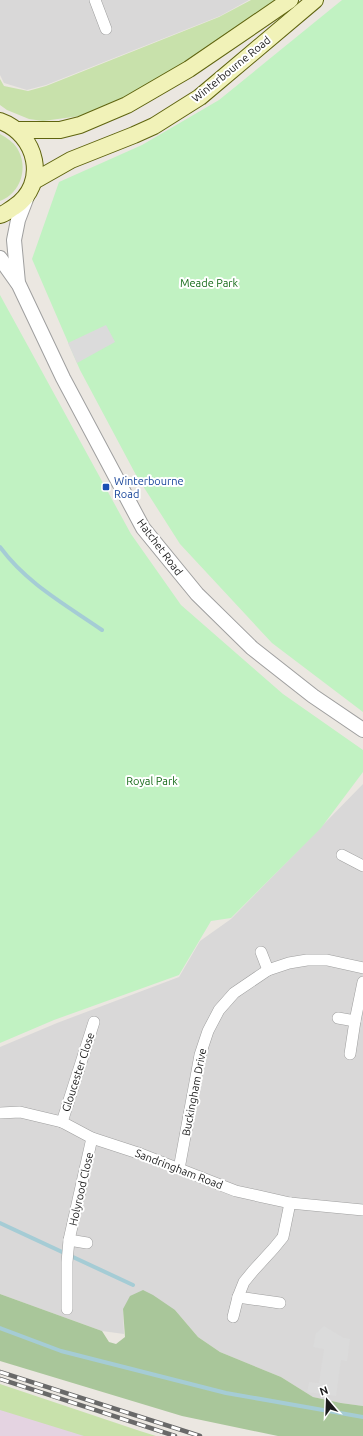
<svg xmlns="http://www.w3.org/2000/svg" width="363" height="1436" font-family="Ubuntu,sans-serif">
<style>
.residential{fill:#d9d8d8}
.industrial{fill:#e4d3e1}
.grass{fill:#c8e1ab}
.forest{fill:#a9c69a}
.park{fill:#c1f2c2}
.parking{fill:#dbdbdb}
.lines{fill:none;stroke-linecap:round;stroke-linejoin:round}
.stream{stroke:#a5ccd5;stroke-width:4}
.minor-casing{stroke:#9f9f9f;stroke-width:12}
.tertiary-casing{stroke:#9f9f9f;stroke-width:16}
.secondary-casing{stroke:#5f640f;stroke-width:18}
.minor{stroke:#fff;stroke-width:11}
.tertiary{stroke:#fff;stroke-width:14}
.secondary{stroke:#f1f2b8;stroke-width:16}
.rail-casing{stroke:#696969;stroke-width:4.5}
.rail{stroke:#fff;stroke-width:3;stroke-dasharray:9;stroke-linecap:butt}
.transit-dot{fill:#1a4fb4;stroke:#fff;stroke-width:1.5}
.labels{text-anchor:middle;stroke-width:4;stroke-linejoin:round;paint-order:stroke}
.street-label{font-size:11px;fill:#1b1b1b;stroke:#fff}
.park-label{font-size:11px;fill:#166b19;stroke:#fff}
.transit-label{font-size:11px;fill:#164399;stroke:#fff;text-anchor:start}
</style>
<rect width="100%" height="100%" fill="#ebe7e1"/>
<!-- residential -->
<g class="residential">
<polygon points="0,0 249,0 220,16 46,85 27,90 4,83 0,75"/>
<polygon points="363,784 363,1406 341,1403 313,1397 281,1377 220,1352 198,1337 175,1310 123,1309 124,1334 102,1331 0,1294 0,1047 57,1023 179,977 200,941 231,919"/>
</g>
<!-- industrial -->
<polygon class="industrial" points="0,1389 148,1436 0,1436"/>
<!-- grass -->
<g class="grass">
<polygon points="251,0 278,0 188,62 144,87 109,105 80,116 43,121 29,119 7,110 0,105 0,79 4,86 28,91 46,86 219,17"/>
<path d="M 0,134 C 7,138 13,142 17,148 C 29,167 21,193 0,201 Z"/>
<polygon points="0,1384 140,1431 156,1436 84,1436 0,1410"/>
</g>
<!-- forest -->
<polygon class="forest" points="143,1290 153,1295 175,1310 198,1337 220,1352 281,1377 313,1397 341,1403 363,1406 363,1436 278,1436 182,1416 0,1361 0,1294 102,1331 109,1342 116,1344 125,1337 123,1309 130,1296"/>
<!-- park -->
<g class="park">
<polygon points="342,0 363,0 363,712 272,643 180,544 136,475 80,370 32,259 59,182 142,145 219,100"/>
<polygon points="0,295 131,534 181,605 283,694 363,750 363,772 321,828 231,918 211,921 179,975 54,1020 0,1043"/>
</g>
<!-- parking -->
<g class="parking">
<polygon points="106,325 115,342 77,363 68,343"/>
<polygon points="324,1326 344,1338 350,1339 347,1361 341,1360 336,1396 307,1392 309,1382 319,1383 324,1349 313,1347 316,1333"/>
</g>
<g class="lines">
<!-- stream -->
<g class="stream">
<path d="M 0,547 C 26,583 66,605 102,630"/>
<polyline points="0,1223 133,1285"/>
<polyline points="0,1328 61,1351 226,1393 363,1417"/>
</g>
<!-- minor casing -->
<g class="minor-casing">
<g id="minor">
<polyline points="95,0 106,29"/>
<polyline points="342,855 363,866"/>
<polyline points="261,952 268,970"/>
<polyline points="338,1018 355,1021"/>
<polyline points="350,1054 355,1021 363,982"/>
<polyline points="0,1113 20,1112 62,1122 92,1138 141,1154 236,1191 290,1203 363,1210"/>
<polyline points="62,1122 94,1022"/>
<polyline points="179,1169 200,1055 208,1031 219,1010 234,993 268,970 289,963 307,960 327,960 363,968"/>
<polyline points="69,1240 87,1243"/>
<polyline points="280,1303 238,1297 244,1282 253,1271 274,1248 283,1237 290,1203"/>
<polyline points="67,1309 67,1262 69,1240 92,1138"/>
<polyline points="233,1317 238,1297"/>
</g>
</g>
<!-- tertiary casing -->
<g class="tertiary-casing">
<g id="tertiary">
<polyline points="0,258 19,285 63,378 143,528 197,594 252,648 313,696 363,730"/>
<polyline points="18,283 14,240 18,220 28,194"/>
</g>
</g>
<!-- secondary casing -->
<g class="secondary-casing">
<g id="secondary">
<path d="M 0,121 C 37,134 49,184 14,207 C 9,210 5,214 0,215"/>
<polyline points="17,130 60,130 80,125 127,105 189,69 290,0"/>
<polyline points="34,181 71,160 134,135 154,126 200,97 315,0"/>
</g>
</g>
<!-- minor -->
<use href="#minor" class="minor"/>
<!-- tertiary -->
<use href="#tertiary" class="tertiary"/>
<!-- secondary -->
<use href="#secondary" class="secondary"/>
<!-- rail casing -->
<g class="rail-casing">
<g id="rail">
<polyline points="0,1372 200,1436"/>
<polyline points="0,1379 175,1436"/>
</g>
</g>
<!-- rail -->
<use href="#rail" class="rail"/>
</g>
<!-- markers -->
<rect class="transit-dot" x="102" y="483" width="8" height="8" rx="2"/>
<g class="labels">
<!-- street labels -->
<g class="street-label">
<text transform="translate(231 69) rotate(-39)" y="4">Winterbourne Road</text>
<text transform="translate(160 547) rotate(53)" y="4">Hatchet Road</text>
<text transform="translate(78 1072) rotate(-72)" y="4">Gloucester Close</text>
<text transform="translate(194 1092) rotate(-79)" y="4">Buckingham Drive</text>
<text transform="translate(179 1169) rotate(21)" y="4">Sandringham Road</text>
<text transform="translate(81 1189) rotate(-77)" y="4">Holyrood Close</text>
</g>
<!-- park labels -->
<g class="park-label">
<text x="209" y="287">Meade Park</text>
<text x="152" y="785">Royal Park</text>
</g>
<!-- transit labels -->
<g class="transit-label">
<text x="114" y="485">Winterbourne<tspan x="114" dy="13">Road</tspan></text>
</g>
</g>
<!-- north arrow -->
<g transform="translate(327 1400) rotate(341)" stroke="#ffffff" stroke-width="3" paint-order="stroke">
<path d="M0-3L7 15L0 10L-7 15Z" fill="#1b1b1b"/>
<text y="-6" font-size="11" font-weight="bold" text-anchor="middle" fill="#1b1b1b">N</text>
</g>
</svg>
